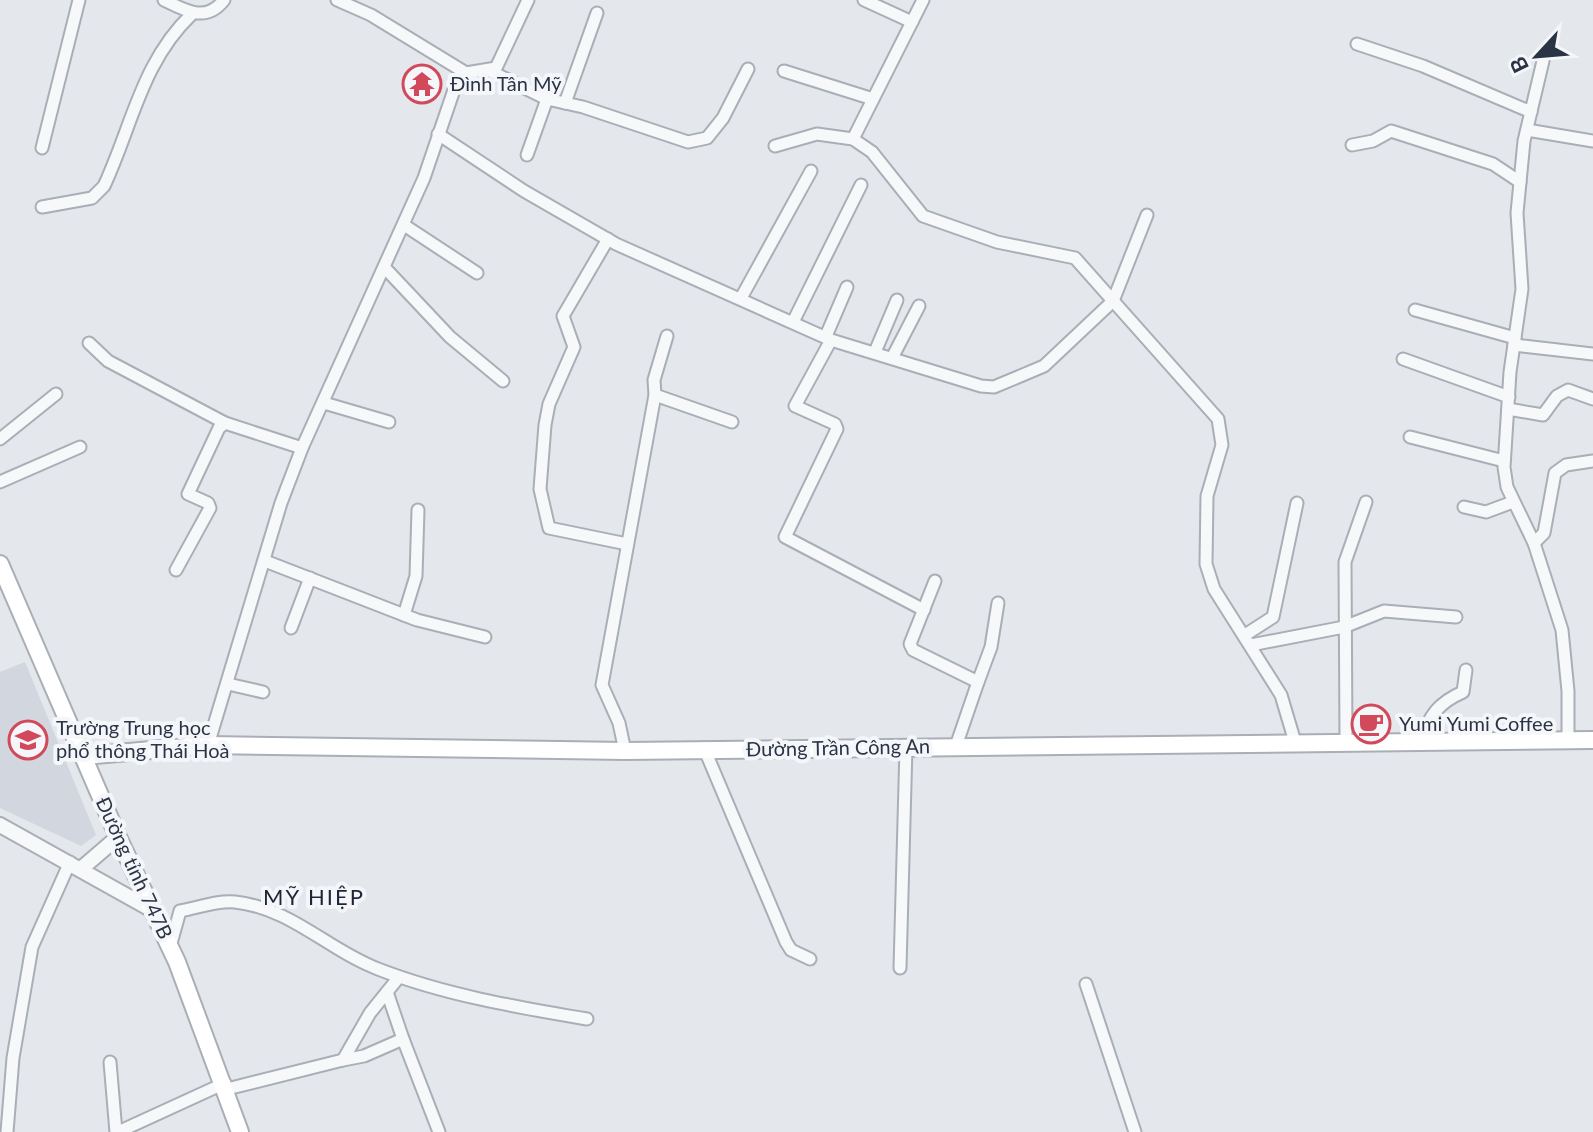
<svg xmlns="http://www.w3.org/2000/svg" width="1593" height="1132" font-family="Lato,sans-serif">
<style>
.built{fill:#d2d6de}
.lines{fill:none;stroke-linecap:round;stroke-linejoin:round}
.minor-casing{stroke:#a9aeb7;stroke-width:15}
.tertiary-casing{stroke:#a9aeb7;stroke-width:18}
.secondary-casing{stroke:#a9aeb7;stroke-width:20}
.minor{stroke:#f7f8fa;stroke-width:11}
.tertiary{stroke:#f7f8fa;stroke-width:14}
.secondary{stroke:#fff;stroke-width:16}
.labels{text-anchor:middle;stroke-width:8;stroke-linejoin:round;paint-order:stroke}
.poi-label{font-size:20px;fill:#2b3445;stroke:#f4f6f9;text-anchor:start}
.street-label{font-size:20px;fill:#2b3445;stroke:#f4f6f9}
.neighbourhood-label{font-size:22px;letter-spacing:2px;fill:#1d2536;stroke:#f4f6f9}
</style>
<rect width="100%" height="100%" fill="#e4e7ec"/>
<!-- built -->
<polygon class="built" points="25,662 96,835 81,846 0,808 0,672"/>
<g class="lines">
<!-- minor casing -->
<g class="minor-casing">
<g id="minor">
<path d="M 164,0 C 186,11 206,23 224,0"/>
<polyline points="337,0 371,15 466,73"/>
<polyline points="864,0 912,22"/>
<polyline points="1357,44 1423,66 1531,112"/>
<polyline points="1543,61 1524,141 1517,213 1522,289 1510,372 1504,467 1507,487 1534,543 1562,630 1568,691 1568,740"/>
<polyline points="488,70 547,99 583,107 688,142 707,138 723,118 748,69"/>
<polyline points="784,71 873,99"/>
<polyline points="565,103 597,13"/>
<polyline points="1527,130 1593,141"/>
<polyline points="438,134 524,191 616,244 831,340 795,406 835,424 837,429 785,537 924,610"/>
<polyline points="853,139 923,0"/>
<polyline points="1352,145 1373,141 1391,131 1493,164 1520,182"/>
<polyline points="775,146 817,134 853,139 872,152 923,216 997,242 1075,258 1218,419 1222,445 1207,496 1206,564 1214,589 1281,695 1295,742"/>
<polyline points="42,148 79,0"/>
<polyline points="527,155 547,99"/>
<path d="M 42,207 L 92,198 L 104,186 C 132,126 142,61 192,14"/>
<polyline points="404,225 477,273"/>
<polyline points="608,239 563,316 574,347 549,404 545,425 540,489 549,528 627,544"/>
<polyline points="385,268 450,337 503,381"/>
<polyline points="741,298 811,171"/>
<polyline points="1415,310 1515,338"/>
<polyline points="793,322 861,185"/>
<polyline points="826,336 847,287"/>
<polyline points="831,340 981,386 994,387 1044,366 1113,301 1147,215"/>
<polyline points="89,343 108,361 225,423"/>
<polyline points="1514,345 1593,354"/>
<polyline points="875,352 897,300"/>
<polyline points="892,358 919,306"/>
<polyline points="1403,359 1509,397"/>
<polyline points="655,395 732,422"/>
<polyline points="324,403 389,422"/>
<polyline points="1508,409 1543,415 1557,396 1568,390 1593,399"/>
<polyline points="1410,437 1504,461"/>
<polyline points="0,439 56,394"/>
<polyline points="0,482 80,447"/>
<polyline points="1464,507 1486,512 1513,502"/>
<polyline points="1534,543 1544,533 1555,473 1566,465 1593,461"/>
<polyline points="265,561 417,620 485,637"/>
<polyline points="176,570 210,508 208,503 188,494 219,428 225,423 302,448"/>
<polyline points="935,581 910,644 913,650 978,682 956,746"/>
<polyline points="404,615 416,576 418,510"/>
<polyline points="291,628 310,578"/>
<polyline points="1245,635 1273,617 1297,503"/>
<polyline points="1251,645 1344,627 1384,611 1456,617"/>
<polyline points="978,682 991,647 998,603"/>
<polyline points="228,684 263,692"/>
<polyline points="1346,741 1345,562 1366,502"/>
<path d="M 1423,741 C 1427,716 1440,702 1463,692 L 1466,670"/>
<polyline points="208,745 281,503 302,448 424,178 457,81 466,73 496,68 528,0"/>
<polyline points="704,748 786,942 791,950 810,959"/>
<polyline points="625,751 619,723 602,685 655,395 654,380 667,336"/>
<path d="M 170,947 L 180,911 C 197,908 218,900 235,902 C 291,908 328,950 378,969 C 445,995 516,1007 587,1019"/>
<polyline points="900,968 906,747"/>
<polyline points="1086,984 1135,1132"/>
<polyline points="387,992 403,1039"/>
<polyline points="343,1060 364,1056 403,1039 439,1132"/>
<polyline points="110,1062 116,1132"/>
<polyline points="227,1089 343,1060 370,1013 399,977"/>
<polyline points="7,1132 13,1058 32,947 70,862"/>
<polyline points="118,1132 225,1083"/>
</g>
</g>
<!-- tertiary casing -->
<g class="tertiary-casing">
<g id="tertiary">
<polyline points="0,825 154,911"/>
<polyline points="82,868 118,837"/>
</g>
</g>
<!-- secondary casing -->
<g class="secondary-casing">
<g id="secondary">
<polyline points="0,564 118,837 177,962 240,1132"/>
<polyline points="84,756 208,745 625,751 1593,740"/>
</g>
</g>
<!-- minor -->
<use href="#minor" class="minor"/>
<!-- tertiary -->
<use href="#tertiary" class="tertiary"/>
<!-- secondary -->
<use href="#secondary" class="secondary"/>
</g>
<!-- icons -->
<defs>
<g id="temple-ring" transform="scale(2)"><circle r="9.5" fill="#f4f6f9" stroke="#d1495b" stroke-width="1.5"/><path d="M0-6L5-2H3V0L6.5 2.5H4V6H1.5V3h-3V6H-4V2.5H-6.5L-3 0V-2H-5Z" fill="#d1495b"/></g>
<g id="cafe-ring" transform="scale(2)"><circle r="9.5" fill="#f4f6f9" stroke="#d1495b" stroke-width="1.5"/><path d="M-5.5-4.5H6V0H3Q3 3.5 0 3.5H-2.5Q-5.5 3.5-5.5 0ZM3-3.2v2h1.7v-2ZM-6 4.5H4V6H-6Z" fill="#d1495b"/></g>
<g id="school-ring" transform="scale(2)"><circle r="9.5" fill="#f4f6f9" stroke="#d1495b" stroke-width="1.5"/><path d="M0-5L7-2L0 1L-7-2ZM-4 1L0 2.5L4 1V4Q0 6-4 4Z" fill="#d1495b"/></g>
</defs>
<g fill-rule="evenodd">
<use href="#temple-ring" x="422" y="84"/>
<use href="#cafe-ring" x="1371" y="724"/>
<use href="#school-ring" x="28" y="740"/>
</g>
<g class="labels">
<!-- poi labels -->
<g class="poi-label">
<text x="450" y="91">Đình Tân Mỹ</text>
<text x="1399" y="731">Yumi Yumi Coffee</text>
<text x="56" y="735">Trường Trung học<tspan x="56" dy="23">phổ thông Thái Hoà</tspan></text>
</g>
<!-- street labels -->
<g class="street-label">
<text transform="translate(838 748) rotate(-1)" y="7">Đường Trần Công An</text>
<text transform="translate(134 868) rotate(65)" y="7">Đường tỉnh 747B</text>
</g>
<!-- neighbourhood labels -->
<g class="neighbourhood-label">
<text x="314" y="905">MỸ HIỆP</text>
</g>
</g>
<!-- north arrow -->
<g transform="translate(1537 56) rotate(244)" stroke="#f4f6f9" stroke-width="6" paint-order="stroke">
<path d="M0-6L14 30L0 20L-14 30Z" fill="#2b3445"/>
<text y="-12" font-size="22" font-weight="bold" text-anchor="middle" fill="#2b3445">B</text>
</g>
</svg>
